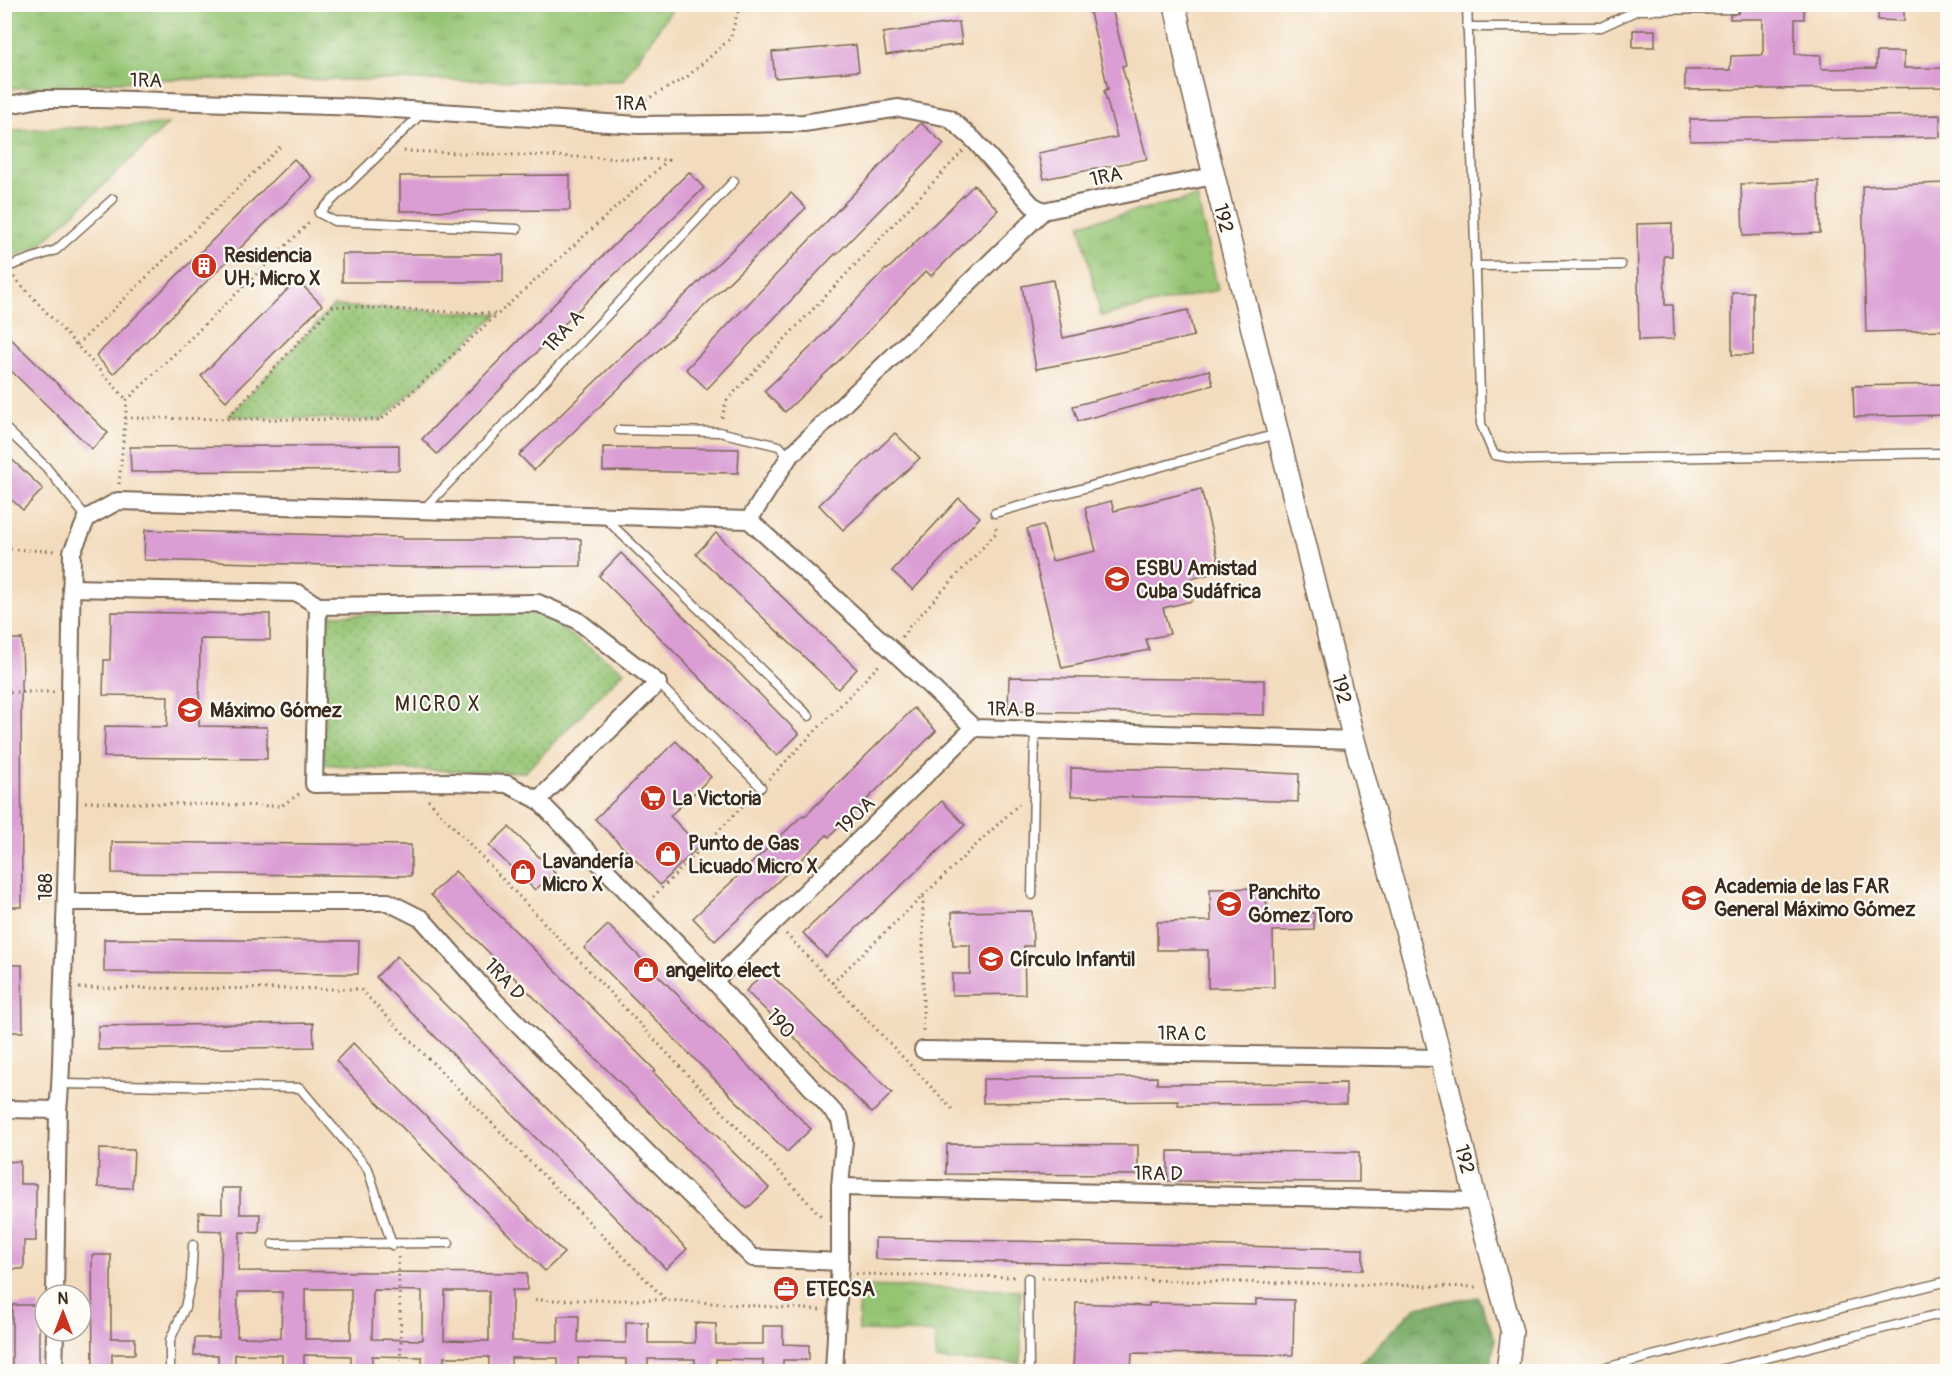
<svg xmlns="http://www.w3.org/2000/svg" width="1952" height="1376" font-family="Pangolin,sans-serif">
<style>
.grass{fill:url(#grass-tufts);stroke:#687748;stroke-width:1.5}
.forest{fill:url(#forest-crowns);stroke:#5a6a42;stroke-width:1.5}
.park{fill:url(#park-dots);stroke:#687748;stroke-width:1.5}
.building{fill:#da9dd4;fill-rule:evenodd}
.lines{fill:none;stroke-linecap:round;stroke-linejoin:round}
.service-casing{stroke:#7b6856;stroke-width:11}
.minor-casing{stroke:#7b6856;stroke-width:20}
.tertiary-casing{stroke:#7b6856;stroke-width:24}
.path{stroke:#7b6856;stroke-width:3;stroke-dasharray:1.5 4.5;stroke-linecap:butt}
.service{stroke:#fff;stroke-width:8}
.minor{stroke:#fff;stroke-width:16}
.tertiary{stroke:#fff;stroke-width:21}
.labels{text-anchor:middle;stroke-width:4.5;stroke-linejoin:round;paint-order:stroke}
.street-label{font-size:20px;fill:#3b2a1e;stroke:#fdfcf7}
.poi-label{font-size:20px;font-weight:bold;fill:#3b2a1e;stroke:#fdfcf7;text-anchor:start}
.neighbourhood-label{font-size:21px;letter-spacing:1.5px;fill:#3b2a1e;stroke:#fdfcf7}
</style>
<defs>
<pattern id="grass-tufts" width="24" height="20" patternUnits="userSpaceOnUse" patternTransform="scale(1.5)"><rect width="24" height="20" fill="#95c473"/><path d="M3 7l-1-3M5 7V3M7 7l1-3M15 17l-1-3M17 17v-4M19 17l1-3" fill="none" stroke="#7b9f5e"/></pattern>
<pattern id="forest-crowns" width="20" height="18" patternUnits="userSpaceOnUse" patternTransform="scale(1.5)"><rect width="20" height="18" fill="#78aa65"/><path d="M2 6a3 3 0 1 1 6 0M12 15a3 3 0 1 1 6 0" fill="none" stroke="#648b53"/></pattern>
<pattern id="park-dots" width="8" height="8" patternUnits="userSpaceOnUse" patternTransform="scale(1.5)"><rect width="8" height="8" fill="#95c473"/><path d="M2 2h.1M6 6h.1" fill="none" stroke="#7b9f5e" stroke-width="1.8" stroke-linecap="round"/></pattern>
</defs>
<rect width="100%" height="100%" fill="#fdfcf7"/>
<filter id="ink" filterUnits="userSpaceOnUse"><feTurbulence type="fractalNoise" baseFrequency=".0167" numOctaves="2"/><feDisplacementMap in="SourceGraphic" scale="12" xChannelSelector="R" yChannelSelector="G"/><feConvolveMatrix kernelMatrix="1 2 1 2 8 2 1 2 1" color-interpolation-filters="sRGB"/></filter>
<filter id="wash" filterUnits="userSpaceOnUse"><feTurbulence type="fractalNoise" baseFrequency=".008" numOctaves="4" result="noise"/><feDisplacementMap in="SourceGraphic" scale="24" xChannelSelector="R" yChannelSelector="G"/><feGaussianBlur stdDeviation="1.35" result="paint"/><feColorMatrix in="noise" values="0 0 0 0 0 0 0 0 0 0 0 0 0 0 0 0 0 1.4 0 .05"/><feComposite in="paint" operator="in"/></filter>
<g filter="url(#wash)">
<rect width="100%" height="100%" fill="#f3dcbd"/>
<!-- grass -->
<g class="grass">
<polygon points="5,4 675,4 675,5 622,81 168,79 5,89"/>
<polygon points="168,124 39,246 5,260 5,133 14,130"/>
<polygon points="1197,197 1218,290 1101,316 1080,224"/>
<polygon points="859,1286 1020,1290 1021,1363 936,1360 935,1333 859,1331"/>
</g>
<!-- forest -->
<polygon class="forest" points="1478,1297 1495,1339 1490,1371 1353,1371 1416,1307"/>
<!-- park -->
<g class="park">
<polygon points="333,306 498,314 381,420 229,416"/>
<polygon points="536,612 624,671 525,772 378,769 323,764 326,615"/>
</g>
<g id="blocks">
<!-- building -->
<g class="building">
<polygon points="1088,4 1111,4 1126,65 1122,66 1147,159 1044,179 1038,153 1117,137 1104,91 1108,89"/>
<polygon points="1738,4 1804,4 1804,19 1795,19 1795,54 1821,55 1821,69 1876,68 1877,52 1904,52 1904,68 1947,68 1947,87 1685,90 1685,70 1730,70 1731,56 1763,55 1763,19 1730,19 1730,15 1739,13 1740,8"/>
<polygon points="1878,4 1904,4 1904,21 1878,20"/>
<polygon points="959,22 962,44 886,55 883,33"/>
<rect x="1633" y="30" width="22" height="17"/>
<polygon points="856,45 859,71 775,78 772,52"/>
<polygon points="1940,115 1940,137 1690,141 1690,119"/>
<polygon points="921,123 944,144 836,255 835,254 707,389 686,369"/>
<polygon points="294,159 312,177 113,374 96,356"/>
<polygon points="689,172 704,188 588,300 437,454 422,439 573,285"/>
<polygon points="570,175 570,210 400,211 400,176"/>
<polygon points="1819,181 1820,233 1743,236 1741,184"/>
<polygon points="1947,183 1947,330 1866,332 1862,186"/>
<polygon points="974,185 998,210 931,276 926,271 848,352 785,412 764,391 810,348 886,269 887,270"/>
<polygon points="791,193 806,208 534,470 519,455"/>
<polygon points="1672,223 1672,256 1664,256 1665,305 1673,305 1674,339 1639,340 1637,224"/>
<rect x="342" y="254" width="161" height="28"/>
<polygon points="297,280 322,305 226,401 201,376"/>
<polygon points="1053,280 1063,338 1188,310 1194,336 1094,358 1036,369 1022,286"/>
<rect x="1732" y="292" width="21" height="63"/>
<polygon points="4,332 108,433 92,449 4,364"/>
<polygon points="1209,370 1213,385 1078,421 1073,406"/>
<polygon points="1947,384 1947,415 1854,417 1853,386"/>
<polygon points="895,433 920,458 843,530 819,505"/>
<polygon points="399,445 399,470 131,472 130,447"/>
<polygon points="603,447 739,449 738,473 603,471"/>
<polygon points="4,452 43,489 23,510 4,493"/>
<polygon points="1201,489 1221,571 1187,580 1192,601 1163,608 1170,634 1146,639 1149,650 1062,668 1027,529 1043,525 1052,561 1096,551 1085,508 1111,501 1114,511"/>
<polygon points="959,498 980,517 913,590 892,571"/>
<polygon points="145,530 402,537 402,539 581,539 581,566 401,567 144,560"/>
<polygon points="716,533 857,669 838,689 696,554"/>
<polygon points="621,553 799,734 777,756 599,576"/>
<polygon points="111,612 270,614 270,640 200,639 199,726 267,727 267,759 104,757 105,726 167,727 168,696 103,695 104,660 110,660"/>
<polygon points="4,639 22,639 23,679 21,679 22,907 4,907"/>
<polygon points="1009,677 1264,680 1264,715 1008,711"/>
<polygon points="914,708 936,731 829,837 827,835 715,941 693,918 803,815 805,816"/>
<polygon points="676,741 711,777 670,816 699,846 660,885 595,819"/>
<polygon points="1071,768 1215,770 1299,774 1298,802 1202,798 1071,796"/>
<polygon points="942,801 965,825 826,957 803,933"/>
<polygon points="509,827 555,873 535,890 489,846"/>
<polygon points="112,842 411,845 411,876 112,873"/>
<polygon points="455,871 655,1070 653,1072 769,1188 747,1209 431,895"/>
<polygon points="1266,888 1267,913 1314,913 1314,930 1273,931 1274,987 1208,988 1208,950 1157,950 1157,922 1211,921 1210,889"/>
<polygon points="1032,911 1033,946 1024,946 1025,994 952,995 952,974 970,974 970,945 953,945 952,912"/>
<polygon points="608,925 811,1129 787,1152 584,948"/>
<polygon points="104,939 359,941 358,974 104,972"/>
<polygon points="397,956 687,1249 666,1269 376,977"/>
<polygon points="4,965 22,965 23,1032 4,1032"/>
<polygon points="766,970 892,1093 872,1113 746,991"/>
<polygon points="313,1023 314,1047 98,1050 98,1026"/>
<polygon points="353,1043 564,1253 545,1271 336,1061"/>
<polygon points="1157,1077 1157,1084 1346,1083 1346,1104 1178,1105 1178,1101 983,1103 983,1079"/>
<polygon points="947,1144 1138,1145 1138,1175 946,1174"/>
<polygon points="99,1149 134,1150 132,1188 98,1187"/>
<polygon points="1168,1151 1359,1152 1359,1182 1168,1181"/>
<polygon points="20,1161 20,1184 36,1184 36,1241 24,1241 24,1269 4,1269 4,1240 8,1240 7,1185 4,1185 4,1162"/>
<path d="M 222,1188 L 240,1188 L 240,1214 L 260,1214 L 259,1233 L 240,1232 L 238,1271 L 527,1273 L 527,1290 L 512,1290 L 512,1341 L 558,1342 L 558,1316 L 579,1316 L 578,1342 L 626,1343 L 626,1322 L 648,1322 L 648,1343 L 695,1343 L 695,1323 L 716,1324 L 716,1344 L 763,1344 L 763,1326 L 783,1326 L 783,1344 L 809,1345 L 809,1360 L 783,1360 L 783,1371 L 763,1371 L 763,1360 L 716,1359 L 716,1371 L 695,1371 L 695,1359 L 648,1359 L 648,1371 L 626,1371 L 626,1359 L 578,1358 L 578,1371 L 558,1371 L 558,1358 L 511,1358 L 511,1371 L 489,1371 L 489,1357 L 444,1357 L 444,1371 L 422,1371 L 422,1357 L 372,1356 L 372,1371 L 351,1371 L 351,1356 L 304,1355 L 304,1371 L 282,1371 L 282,1355 L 235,1354 L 235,1371 L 218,1371 L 218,1355 L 194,1355 L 195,1338 L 219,1338 L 222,1231 L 199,1230 L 199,1212 L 222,1213 ZM 305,1289 L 351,1289 L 351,1339 L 305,1339 ZM 373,1290 L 422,1291 L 422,1340 L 372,1339 ZM 445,1291 L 489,1291 L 489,1341 L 444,1340 ZM 238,1292 L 282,1292 L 281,1338 L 237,1337 Z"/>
<polygon points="875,1238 1363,1249 1363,1270 875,1259"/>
<polygon points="92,1255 111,1255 111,1338 135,1338 135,1354 112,1354 112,1371 93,1371"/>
<polygon points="1256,1299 1294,1300 1293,1355 1132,1353 1131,1371 1073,1371 1076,1303 1149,1306 1149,1303 1256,1305"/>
<rect x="12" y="1305" width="27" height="66"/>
</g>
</g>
</g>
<g filter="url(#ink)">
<use href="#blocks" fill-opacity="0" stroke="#7b6856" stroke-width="1.5"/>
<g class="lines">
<!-- service casing -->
<g class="service-casing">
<g id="service">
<polyline points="1467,4 1481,424 1494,455 1525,460 1948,453"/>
<polyline points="1467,27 1601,27 1638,10 1734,9"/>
<polyline points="422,113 319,213 334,221 517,229"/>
<polyline points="1475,266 1621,265"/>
<polyline points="4,268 56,250 113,199"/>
<polyline points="4,427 46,467 87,518"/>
<polyline points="619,430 719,432 779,446 789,457"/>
<polyline points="423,510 734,181"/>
<polyline points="995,513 1277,434"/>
<polyline points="605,518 809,716"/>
<polyline points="658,683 761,787"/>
<polyline points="1032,895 1035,730"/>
<polyline points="61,1084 300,1088 368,1169 392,1245"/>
<polyline points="273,1244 449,1243"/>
<polyline points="1028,1278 1029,1372"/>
<polyline points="170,1372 170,1340 185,1307 191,1281 193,1245"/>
<polyline points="1589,1372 1948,1281"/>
<polyline points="1711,1372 1948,1312"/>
</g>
</g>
<!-- minor casing -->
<g class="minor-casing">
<g id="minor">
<polyline points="4,106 39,99 99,99 363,107 638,125 804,123 899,108 949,118 974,140 1032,205 1043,211 1213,176"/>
<polyline points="749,520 893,651 974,728 1354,740"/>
<polyline points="749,520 789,457 1043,211"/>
<polyline points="71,588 298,593 318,606 538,603 577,620 658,683 538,800"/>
<polyline points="318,606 314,784 451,782 507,784 538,800 714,981 840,1119 844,1141 840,1187 840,1262 834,1372"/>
<polyline points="66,902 388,902 422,919 495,1001 753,1258 840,1262"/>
<polyline points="714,981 974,728"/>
<polyline points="923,1050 1441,1058"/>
<polyline points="4,1109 58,1110"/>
<polyline points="840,1187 1476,1201"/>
<path d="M 55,1295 L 58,1110 C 63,1066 61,1022 63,978 C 69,836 70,694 72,552 L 87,518 L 118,501 L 749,520"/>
<polyline points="54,1372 55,1331"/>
</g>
</g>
<!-- tertiary casing -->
<g class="tertiary-casing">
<polyline id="tertiary" points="1175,4 1189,75 1354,740 1441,1058 1476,1201 1512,1332 1507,1372"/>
</g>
<!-- path -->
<g class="path">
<polyline points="635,106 687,77 730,39 740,4"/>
<polyline points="14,277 127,400"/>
<polyline points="77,345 281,146"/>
<polyline points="229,416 333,306 498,314"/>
<polyline points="125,418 381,420 668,160 401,151"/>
<polyline points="722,418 726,401 963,151"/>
<polyline points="119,484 127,400 311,221"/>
<polyline points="4,541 11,549"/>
<polyline points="4,549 57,551"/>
<polyline points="902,637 909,627 996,533 996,527"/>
<polyline points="4,692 54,692"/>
<polyline points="769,779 881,663"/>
<polyline points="428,800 823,1218"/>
<polyline points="85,802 281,806 299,794"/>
<polyline points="653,897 752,797"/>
<polyline points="923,897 923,1033"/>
<polyline points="786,934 952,1109"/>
<polyline points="832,983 1019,804"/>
<polyline points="79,988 360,989 666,1300 821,1310"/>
<polyline points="398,1257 401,1340 400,1372"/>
<polyline points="856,1274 1014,1277"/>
<polyline points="1042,1278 1479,1287"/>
<polyline points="535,1300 664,1300"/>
</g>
<!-- service -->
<use href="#service" class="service"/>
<!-- minor -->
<use href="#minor" class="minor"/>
<!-- tertiary -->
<use href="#tertiary" class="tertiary"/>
</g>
</g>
<!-- icons -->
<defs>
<g id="building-disc" transform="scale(1.35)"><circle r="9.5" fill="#c8321e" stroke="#fdfcf7"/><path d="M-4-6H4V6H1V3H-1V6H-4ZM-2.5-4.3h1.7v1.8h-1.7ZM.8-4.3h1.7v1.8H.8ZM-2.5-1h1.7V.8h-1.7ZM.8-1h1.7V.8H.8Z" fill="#fff"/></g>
<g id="school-disc" transform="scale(1.35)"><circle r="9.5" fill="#c8321e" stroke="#fdfcf7"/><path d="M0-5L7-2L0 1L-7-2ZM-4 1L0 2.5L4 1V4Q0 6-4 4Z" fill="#fff"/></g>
<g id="supermarket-disc" transform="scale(1.35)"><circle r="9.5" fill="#c8321e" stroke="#fdfcf7"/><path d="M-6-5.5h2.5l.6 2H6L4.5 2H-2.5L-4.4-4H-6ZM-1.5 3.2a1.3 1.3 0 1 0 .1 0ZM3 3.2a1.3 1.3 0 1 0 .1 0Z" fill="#fff"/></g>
<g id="shop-disc" transform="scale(1.35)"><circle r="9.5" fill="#c8321e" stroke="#fdfcf7"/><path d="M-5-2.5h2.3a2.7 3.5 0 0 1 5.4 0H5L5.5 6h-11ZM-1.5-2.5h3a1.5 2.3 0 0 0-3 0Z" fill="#fff"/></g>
<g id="university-disc" transform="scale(1.35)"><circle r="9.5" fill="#c8321e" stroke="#fdfcf7"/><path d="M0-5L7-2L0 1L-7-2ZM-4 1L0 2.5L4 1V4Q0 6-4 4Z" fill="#fff"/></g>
<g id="office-disc" transform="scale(1.35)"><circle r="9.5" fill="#c8321e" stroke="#fdfcf7"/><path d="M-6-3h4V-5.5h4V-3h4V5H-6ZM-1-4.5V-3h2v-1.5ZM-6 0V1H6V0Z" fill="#fff"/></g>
</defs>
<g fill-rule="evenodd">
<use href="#building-disc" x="204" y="266"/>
<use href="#school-disc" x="1117" y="579"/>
<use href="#school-disc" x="190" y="710"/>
<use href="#supermarket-disc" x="653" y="798"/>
<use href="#shop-disc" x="668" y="854"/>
<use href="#shop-disc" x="523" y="872"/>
<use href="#university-disc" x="1694" y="898"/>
<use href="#school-disc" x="1229" y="904"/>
<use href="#school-disc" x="991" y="959"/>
<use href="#shop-disc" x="646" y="970"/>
<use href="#office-disc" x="786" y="1289"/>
</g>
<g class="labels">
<!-- street labels -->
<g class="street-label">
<text transform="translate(146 80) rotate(2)" y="7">1RA</text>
<text transform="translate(631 103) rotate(2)" y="7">1RA</text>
<text transform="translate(1106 176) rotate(-12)" y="7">1RA</text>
<text transform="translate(1224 218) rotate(76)" y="7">192</text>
<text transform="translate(563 331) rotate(-47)" y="7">1RA A</text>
<text transform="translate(1342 689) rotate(76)" y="7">192</text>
<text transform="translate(1011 709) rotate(2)" y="7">1RA B</text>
<text transform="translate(855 815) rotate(-44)" y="7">190A</text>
<text transform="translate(45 887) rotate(-89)" y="7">188</text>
<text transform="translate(505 979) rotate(47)" y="7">1RA D</text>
<text transform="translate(781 1023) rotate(48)" y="7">190</text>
<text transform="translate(1182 1033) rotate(1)" y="7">1RA C</text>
<text transform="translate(1465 1159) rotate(76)" y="7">192</text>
<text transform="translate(1158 1173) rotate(1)" y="7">1RA D</text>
</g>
<!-- poi labels -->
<g class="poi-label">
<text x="224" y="262">Residencia<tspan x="224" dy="23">UH, Micro X</tspan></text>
<text x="1136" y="575">ESBU Amistad<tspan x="1136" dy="23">Cuba Sudáfrica</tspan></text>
<text x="210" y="717">Máximo Gómez</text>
<text x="672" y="805">La Victoria</text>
<text x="688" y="850">Punto de Gas<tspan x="688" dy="23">Licuado Micro X</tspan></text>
<text x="542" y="868">Lavandería<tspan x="542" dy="23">Micro X</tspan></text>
<text x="1714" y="893">Academia de las FAR<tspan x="1714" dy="23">General Máximo Gómez</tspan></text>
<text x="1248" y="899">Panchito<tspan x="1248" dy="23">Gómez Toro</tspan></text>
<text x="1010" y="966">Círculo Infantil</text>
<text x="666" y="977">angelito elect</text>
<text x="806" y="1296">ETECSA</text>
</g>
<!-- neighbourhood labels -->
<g class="neighbourhood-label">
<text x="438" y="711">MICRO X</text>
</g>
</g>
<!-- margin -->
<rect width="1952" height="1376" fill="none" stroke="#fdfcf7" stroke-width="24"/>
<!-- north arrow -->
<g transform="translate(63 1313)"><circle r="28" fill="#fdfcf7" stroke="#afa8a0" stroke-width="1.5"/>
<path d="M0-4.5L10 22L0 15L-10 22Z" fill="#c8321e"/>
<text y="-9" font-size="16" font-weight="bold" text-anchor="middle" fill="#3b2a1e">N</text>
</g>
</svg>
